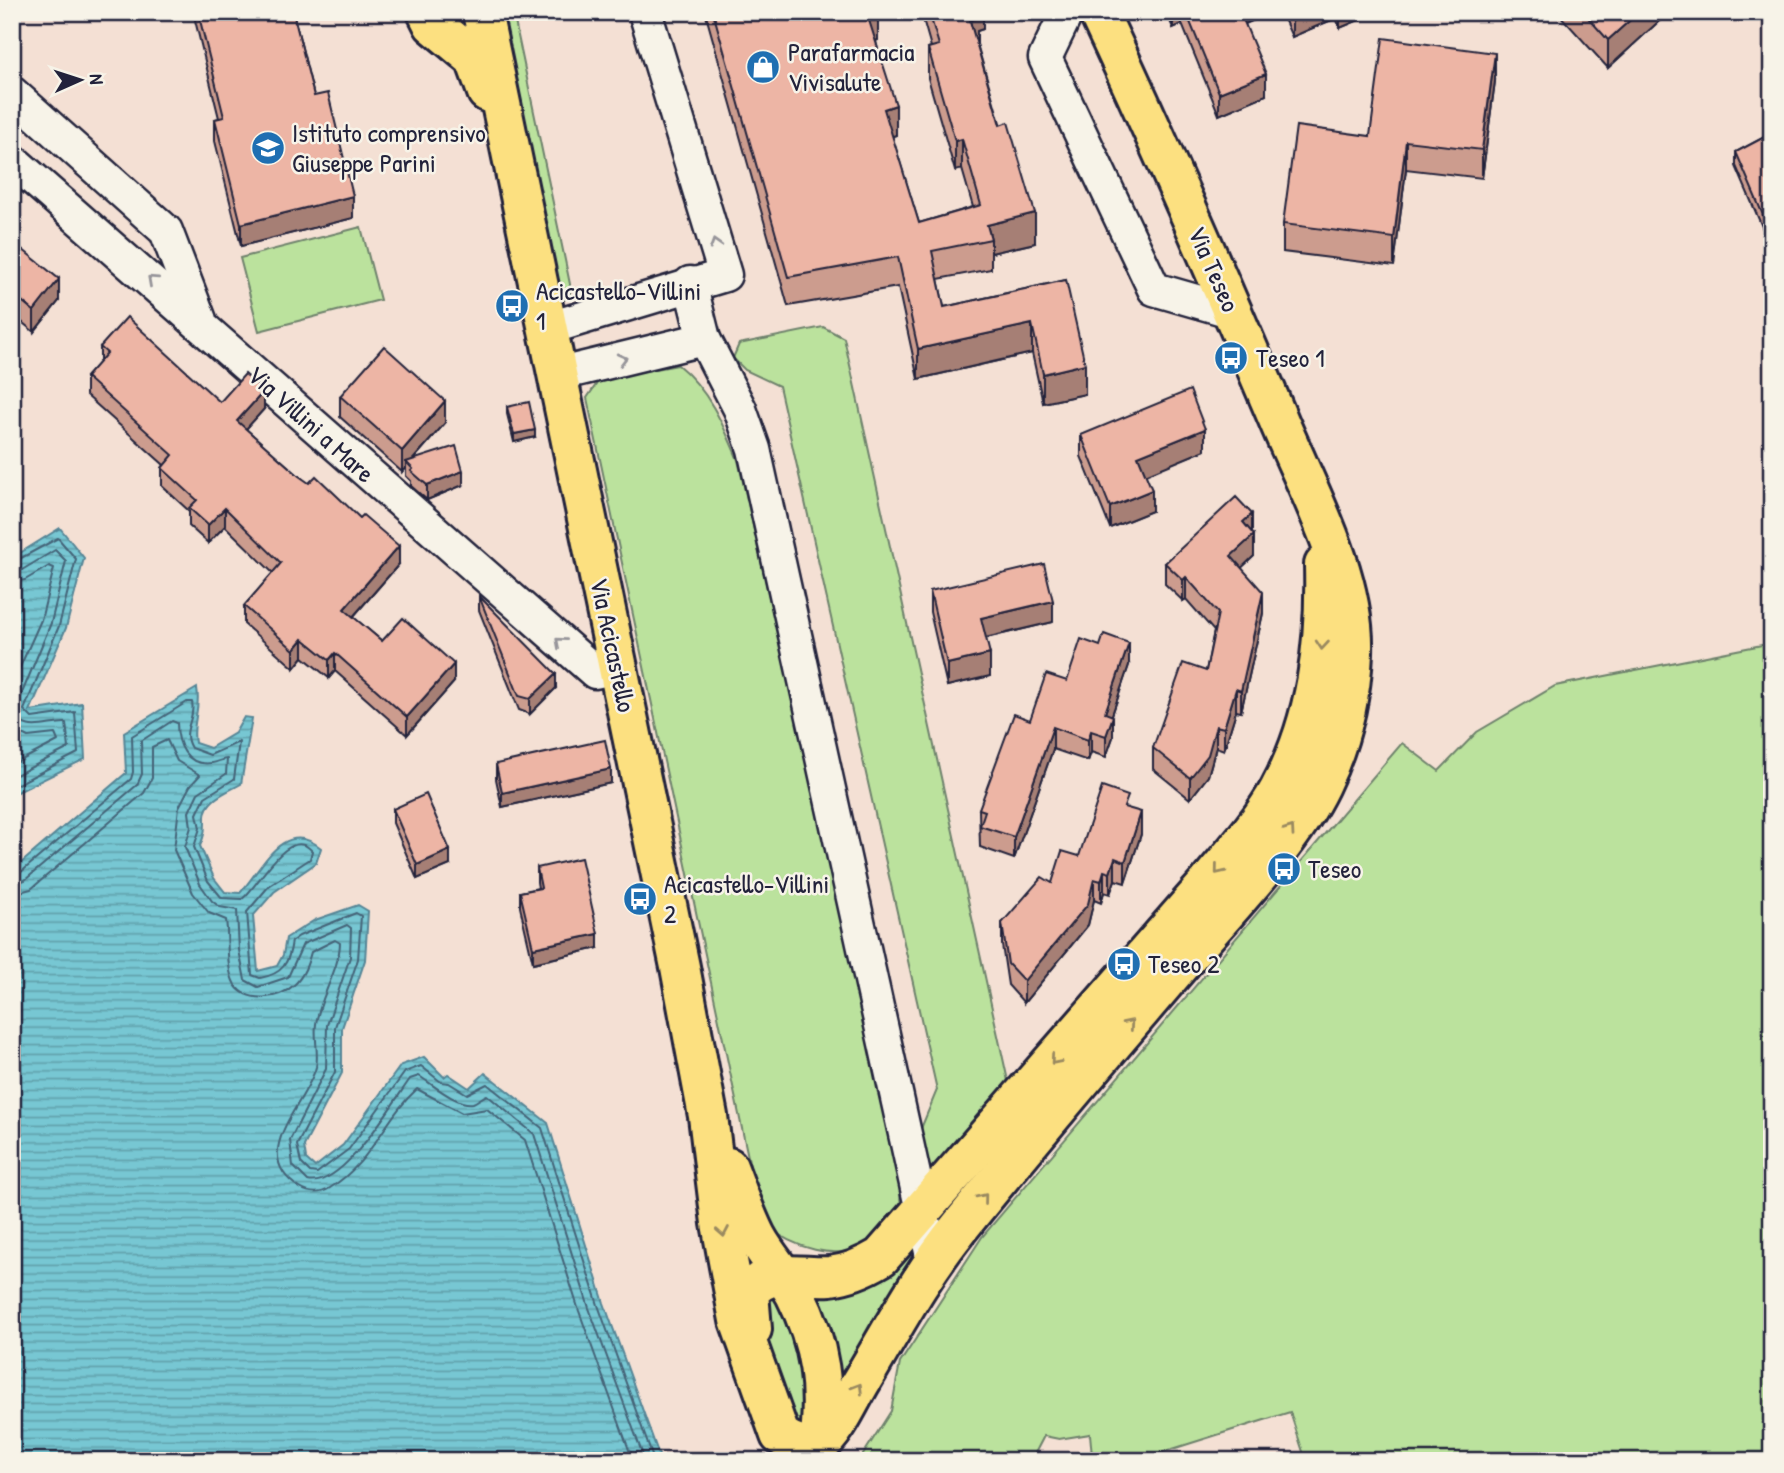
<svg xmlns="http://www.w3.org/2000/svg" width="1784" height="1473" font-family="'Patrick Hand',sans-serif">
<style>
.grass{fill:#bbe29d;stroke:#6e826c;stroke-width:2}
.water{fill:url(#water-rules);stroke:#558596;stroke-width:2}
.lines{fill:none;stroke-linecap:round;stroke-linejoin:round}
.shore{stroke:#446478;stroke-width:2}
.minor-casing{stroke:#22223b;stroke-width:37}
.major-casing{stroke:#22223b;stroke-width:44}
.minor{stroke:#f7f3e8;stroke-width:32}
.major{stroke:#fce080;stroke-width:38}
.wall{fill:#cc9c8e;stroke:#22223b;stroke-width:2}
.shaded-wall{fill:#a67f74;stroke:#22223b;stroke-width:2}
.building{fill:#edb5a5;stroke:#22223b;stroke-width:2}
.oneway{stroke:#97959a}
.oneway2{stroke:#9a8a61}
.labels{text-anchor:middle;stroke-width:5;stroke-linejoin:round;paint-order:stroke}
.poi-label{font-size:26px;fill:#22223b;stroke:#f7f3e8;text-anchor:start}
.street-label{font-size:26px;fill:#22223b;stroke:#f7f3e8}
</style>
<defs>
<pattern id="water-rules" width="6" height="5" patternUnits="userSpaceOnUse" patternTransform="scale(1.75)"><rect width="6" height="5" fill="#77c7d3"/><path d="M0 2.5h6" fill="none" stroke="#61a1ac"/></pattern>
</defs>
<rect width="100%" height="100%" fill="#f4e0d4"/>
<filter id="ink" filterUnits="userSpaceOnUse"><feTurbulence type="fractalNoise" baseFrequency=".0143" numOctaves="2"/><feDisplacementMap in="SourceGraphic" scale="14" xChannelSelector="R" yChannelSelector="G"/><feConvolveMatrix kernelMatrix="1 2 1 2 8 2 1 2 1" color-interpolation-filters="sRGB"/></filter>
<g filter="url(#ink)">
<!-- grass -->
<g class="grass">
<polygon points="493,12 513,12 570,284 570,293 564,300 558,300"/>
<polygon points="361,227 380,300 259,331 240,258"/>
<polygon points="823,327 844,338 1010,1090 923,1181 915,1143 937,1090 779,386 745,370 733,358 739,344"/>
<path d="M 678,365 C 708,389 723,424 738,460 L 831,868 L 899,1182 L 901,1209 C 893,1219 884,1236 873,1242 C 836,1264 792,1247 762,1223 L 587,398 L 600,379 Z"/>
<polygon points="1772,643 1772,1461 1306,1461 1290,1412 1144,1458 1092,1456 1090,1434 1059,1439 1044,1436 1031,1461 859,1461 891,1411 900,1363 982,1237 1402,743 1439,771 1477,732 1555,686"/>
<polygon points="912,1252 915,1260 831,1399 807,1285"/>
<polygon points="772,1288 809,1350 803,1430 781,1420 758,1298"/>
</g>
<!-- water -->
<g class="water">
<polygon points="60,528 84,558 66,628 30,711 82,703 85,759 12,795 12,558"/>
<path d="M 197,688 C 201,712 191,722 195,743 L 210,748 L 235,733 L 244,717 L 252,718 L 241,784 C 227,792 204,800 205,818 C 205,830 205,834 200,846 L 214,878 L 225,892 L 240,893 C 262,869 283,817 321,848 L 316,863 L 274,892 L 253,916 L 258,971 L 277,966 L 283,955 L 286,938 L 315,920 L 358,905 L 368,911 L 365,960 L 342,1028 L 342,1073 L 304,1146 L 306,1159 L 315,1167 L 343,1145 L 401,1065 L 424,1057 L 444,1077 L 448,1074 L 469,1088 L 485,1073 L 548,1123 L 604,1303 L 661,1461 L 12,1461 L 12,848 L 13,870 L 126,773 L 124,732 Z"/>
</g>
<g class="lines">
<!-- shore -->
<g class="shore">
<polyline points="12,563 58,538 76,559 59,626 24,710 32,718 75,712 78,753 12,787"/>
<path d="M 12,572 L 22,570 L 55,550 L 66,561 L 51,623 L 15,710 C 21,737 48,722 66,723 L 69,748 L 12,777"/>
<polyline points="12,582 25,580 49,566 54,568 41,620 12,685"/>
<polyline points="12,729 28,737 55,734 58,741 12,765"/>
<path d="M 12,875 L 20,873 L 131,779 L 133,772 L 132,736 L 187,702 L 192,702 C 196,719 180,731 191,748 L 210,755 L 239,742 L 234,779 L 205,797 L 197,814 L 200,828 L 194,847 L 208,881 L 222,898 L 242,899 C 257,889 289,823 312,851 L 310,859 L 269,886 L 247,912 L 252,975 L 260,978 C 283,974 289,963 292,941 L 299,936 L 356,913 L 361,916 L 358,959 L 335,1027 L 335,1072 L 297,1145 L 301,1163 L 310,1172 L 317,1173 L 349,1149 L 405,1072 L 421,1066 L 441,1082 L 449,1083 L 467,1094 L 487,1084 L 542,1128 L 598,1305 L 654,1461"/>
<path d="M 12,884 L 25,880 L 137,785 L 142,774 L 141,741 L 172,721 L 177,723 C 177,744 186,767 212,763 C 218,762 222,759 227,759 L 226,774 L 198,793 L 189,812 L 191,827 L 185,847 L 200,884 L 212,901 L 220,907 L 237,910 L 239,950 L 245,980 L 258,987 L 288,977 L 303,944 L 347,925 L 351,928 L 350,957 L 327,1025 L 326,1069 L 290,1140 L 293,1166 L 308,1181 C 342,1189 392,1104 410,1079 L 419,1076 C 431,1083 457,1106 473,1103 C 478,1101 482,1097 487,1095 L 534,1134 L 589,1308 L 645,1461"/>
<path d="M 12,894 L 31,889 L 144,793 L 152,778 L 152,747 L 167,740 L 177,761 L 200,775 L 190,786 L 179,807 L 174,850 L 193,893 L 209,913 L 226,920 C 229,939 225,968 235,985 C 248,1004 279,999 294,985 C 304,976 308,963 311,952 L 335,940 L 340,943 C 339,971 320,996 316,1024 C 314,1038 319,1054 316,1067 C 306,1105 246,1154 300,1188 C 310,1194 321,1194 330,1188 C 372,1162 384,1119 417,1089 L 462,1113 L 487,1109 L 525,1140 L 579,1311 L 633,1461"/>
</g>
<!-- minor casing -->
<g class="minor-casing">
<g id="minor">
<polyline points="1067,12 1045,58 1154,289 1234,312"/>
<polyline points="12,93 166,231 200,320"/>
<polyline points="12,160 595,672 617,667"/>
<polyline points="690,283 704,339 740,409 754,449 933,1261"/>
<polyline points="546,329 725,275 645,12"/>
<polyline points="556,375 704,339"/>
</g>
</g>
<!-- major casing -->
<g class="major-casing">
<g id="major">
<polyline points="427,12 433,24 475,59 487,92"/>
<path d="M 482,12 L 680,967 L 708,1116 L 721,1223 L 739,1320 L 780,1435 C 790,1442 808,1451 820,1444 C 836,1433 852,1396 862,1380 C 893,1328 921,1275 959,1228 C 1032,1137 1108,1049 1184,960 C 1228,909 1291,845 1320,785 C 1340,744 1351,698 1353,653 C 1356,575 1307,489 1278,419 C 1220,282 1161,146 1098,12"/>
<path d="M 728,1167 C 737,1190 745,1214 756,1236 C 767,1257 784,1274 795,1294 C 821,1345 826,1389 819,1445"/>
<path d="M 752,1329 L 749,1293 C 767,1266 803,1278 830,1276 C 848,1274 866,1266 881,1257 L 1210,881 C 1234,852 1261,823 1279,790 C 1317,720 1326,643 1324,565"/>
</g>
</g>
<!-- minor -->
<use href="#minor" class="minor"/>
<!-- major -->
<use href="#major" class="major"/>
</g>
<!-- wall -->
<g class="wall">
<polygon points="193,12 293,12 314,96 353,218 241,246 215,141 215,119 219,118"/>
<polygon points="705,12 878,12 878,40 876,41 896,135 892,136 919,223 973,207 962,169 955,171 928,78 928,48 931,47 921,12 983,12 983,29 977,31 977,44 1035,243 991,253 991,269 938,279 944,307 1066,280 1085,394 1043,403 1032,353 918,379 898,287 788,306"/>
<polygon points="1166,12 1273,12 1245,24 1266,95 1219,115 1182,24 1173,28"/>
<polygon points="1281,12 1378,12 1340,28 1336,18 1292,37"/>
<polygon points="1557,12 1669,12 1608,68"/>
<polygon points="1495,81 1482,178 1406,169 1394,266 1283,252 1283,224 1370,136"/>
<polygon points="1772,133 1772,250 1736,166 1736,152"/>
<polygon points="12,241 59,301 34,332 12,314"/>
<polygon points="100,347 220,402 264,409 246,429 399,564 353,617 382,641 454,682 407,735 335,671 329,678 303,657 294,668 244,624 244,606 273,573 225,526 208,543 189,526 189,511 162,486 162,468 164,465 86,395 86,377 100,362"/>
<polygon points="340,396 445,423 413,460 463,485 427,500 411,486 411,481 406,476 406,467 402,472 340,417"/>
<polygon points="507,407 535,437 514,442 507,414"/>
<polygon points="1081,435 1205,450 1145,474 1152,511 1110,528 1081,456"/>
<polygon points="1252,532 1254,556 1241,568 1263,613 1241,712 1236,711 1224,750 1216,747 1208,776 1190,799 1153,769 1153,748 1206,671 1214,631 1186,599 1183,601 1165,584 1165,563"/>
<polygon points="930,591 1053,622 986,638 990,676 947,686 930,612"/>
<polygon points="479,596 556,688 530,714 519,710 479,610"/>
<polygon points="1129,665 1112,715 1113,737 1106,757 1091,752 1088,761 1053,749 1014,859 980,847 979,809 1030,720 1067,681"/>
<polygon points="496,764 611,783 502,807 496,779"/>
<polygon points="1128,808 1141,834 1125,883 1115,880 1110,894 1104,892 1101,903 1094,900 1088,925 1024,1003 1008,985 1002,945 1002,923 1052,883"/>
<polygon points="393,809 450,865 417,879 393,823"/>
<polygon points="537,868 598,948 533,963 520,907 520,892 538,888 537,882"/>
</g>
<!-- shaded-wall -->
<g class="shaded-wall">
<polygon points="871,12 878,12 878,40 867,43 867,14"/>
<polygon points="972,12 983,12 983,29 977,31 977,48 970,21"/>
<polygon points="1173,12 1182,12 1182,24 1173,28"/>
<polygon points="1237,12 1273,12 1237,27"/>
<polygon points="1300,12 1336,12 1336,18 1292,37 1292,16"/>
<polygon points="1340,12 1378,12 1340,28"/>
<polygon points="1639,12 1669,12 1608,68 1608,40"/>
<polygon points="1495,53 1495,81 1482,178 1482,150"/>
<polygon points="1266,74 1266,95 1219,115 1219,93"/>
<polygon points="896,105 896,135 884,139 884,109"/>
<polygon points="962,139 962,169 955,171 955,141"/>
<polygon points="1406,141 1406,169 1394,266 1394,238"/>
<polygon points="353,196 353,218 241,246 241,224"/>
<polygon points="1035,213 1035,243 991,253 991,239 987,225"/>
<polygon points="59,279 59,301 34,332 34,311"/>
<polygon points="1032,324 1032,353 918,379 918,349"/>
<polygon points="1085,364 1085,394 1043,403 1043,374"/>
<polygon points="264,391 264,409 237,439 237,421"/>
<polygon points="445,401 445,423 409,464 406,462 406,467 402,472 402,451"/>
<polygon points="1205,429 1205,450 1138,478 1138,456"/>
<polygon points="535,430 535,437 514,442 514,434"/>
<polygon points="463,471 463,485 427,500 427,485"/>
<polygon points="1152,490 1152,511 1110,528 1110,507"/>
<polygon points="225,508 225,526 208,543 208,525"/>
<polygon points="1252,514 1252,535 1243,522"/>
<polygon points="1254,535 1254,556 1231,578 1231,556"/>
<polygon points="399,546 399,564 344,627 344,609"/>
<polygon points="1186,577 1186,599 1183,601 1183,580"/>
<polygon points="1263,592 1263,613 1241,712 1241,691"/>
<polygon points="1053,601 1053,622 981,639 981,618"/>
<polygon points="303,639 303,657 294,668 294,650"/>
<polygon points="1129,643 1129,665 1105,735 1105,713"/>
<polygon points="335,653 335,671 329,678 329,660"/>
<polygon points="990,654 990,676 947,686 947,664"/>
<polygon points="454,664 454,682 407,735 407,717"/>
<polygon points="556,674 556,688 530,714 530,699"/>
<polygon points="1236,689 1236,711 1224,750 1224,728"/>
<polygon points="1113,716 1113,737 1106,757 1106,736"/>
<polygon points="1216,726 1216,747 1208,776 1190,799 1190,778"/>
<polygon points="1053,727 1053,749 1014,859 1014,837"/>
<polygon points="1091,731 1091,752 1088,761 1088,740"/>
<polygon points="611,769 611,783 502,807 502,793"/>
<polygon points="1141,812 1141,834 1125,883 1125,862"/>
<polygon points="450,850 450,865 417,879 417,865"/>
<polygon points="1115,858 1115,880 1110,894 1110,873"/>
<polygon points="1104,871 1104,892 1101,903 1101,881"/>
<polygon points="1094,879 1094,900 1088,925 1024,1003 1024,981"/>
<polygon points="598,934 598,948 533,963 533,948"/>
</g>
<!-- building -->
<g class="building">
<polygon points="198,12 293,12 314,96 328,93 353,196 241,224 215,119 224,117"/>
<polygon points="713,12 871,12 867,14 896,105 884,109 919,223 981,205 962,139 955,141 928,48 939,45 929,12 975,12 977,18 970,21 1000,125 1008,122 1035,213 987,225 991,239 932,251 944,307 1066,280 1085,364 1043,374 1032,324 918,349 898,257 788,277"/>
<polygon points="1186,12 1240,12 1266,74 1219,93"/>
<polygon points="1290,12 1300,12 1292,16"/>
<polygon points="1583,12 1639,12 1608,40"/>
<polygon points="1383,38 1495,53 1482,150 1406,141 1394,238 1283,224 1296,126 1370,136"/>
<polygon points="1772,133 1772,236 1736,152"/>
<polygon points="12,241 59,279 34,311 12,293"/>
<polygon points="127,317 220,402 245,374 264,391 237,421 299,476 309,483 316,476 360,518 363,515 399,546 344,609 382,641 403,618 454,664 407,717 335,653 329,660 303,639 294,650 244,606 281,563 225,508 208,525 189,508 197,500 162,468 173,455 86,377 107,353 100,347"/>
<polygon points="384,346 445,401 402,451 340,396"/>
<polygon points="1190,390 1205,429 1138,456 1152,490 1110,507 1081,435"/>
<polygon points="529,402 535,430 514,434 507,407"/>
<polygon points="456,446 463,471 427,485 411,471 413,469 406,462"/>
<polygon points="1236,497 1252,514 1243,522 1254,535 1231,556 1263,592 1241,691 1236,689 1224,728 1216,726 1208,755 1190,778 1153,748 1183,663 1206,671 1218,613 1186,577 1183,580 1165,563"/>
<polygon points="1044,564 1053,601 981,618 990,654 947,664 930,591"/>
<polygon points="479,596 556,674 530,699 519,696"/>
<polygon points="1104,634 1129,643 1105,713 1113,716 1106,736 1091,731 1088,740 1053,727 1014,837 980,826 985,811 979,809 1014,714 1030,720 1046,674 1067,681 1081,639 1100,646"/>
<polygon points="605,740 611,769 502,793 496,764"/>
<polygon points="1102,787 1128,796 1124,807 1141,812 1125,862 1115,858 1110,873 1104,871 1101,881 1094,879 1088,904 1024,981 1008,964 1002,923 1042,877 1052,883 1062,851 1079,856"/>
<polygon points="426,794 450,850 417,865 393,809"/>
<polygon points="581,858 598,934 533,948 520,892 541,888 537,868"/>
</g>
<!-- one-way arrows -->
<defs><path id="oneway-chevron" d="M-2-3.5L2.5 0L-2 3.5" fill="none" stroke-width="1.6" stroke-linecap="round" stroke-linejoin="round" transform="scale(1.75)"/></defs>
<g class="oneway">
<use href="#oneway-chevron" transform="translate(715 244) rotate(-107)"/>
<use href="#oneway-chevron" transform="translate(152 280) rotate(-138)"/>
<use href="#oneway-chevron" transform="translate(622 359) rotate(-14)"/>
<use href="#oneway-chevron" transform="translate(560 642) rotate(-139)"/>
</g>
<g class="oneway2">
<use href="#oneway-chevron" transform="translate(1322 645) rotate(95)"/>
<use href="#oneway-chevron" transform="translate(1290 830) rotate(-55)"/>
<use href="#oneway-chevron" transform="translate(1219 870) rotate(129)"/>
<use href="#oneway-chevron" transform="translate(1129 1024) rotate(-49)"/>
<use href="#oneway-chevron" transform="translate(1055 1060) rotate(131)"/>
<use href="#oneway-chevron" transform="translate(983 1198) rotate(-51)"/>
<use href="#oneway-chevron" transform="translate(723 1232) rotate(80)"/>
<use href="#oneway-chevron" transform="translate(858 1388) rotate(-59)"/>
</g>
</g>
<!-- icons -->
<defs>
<g id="shop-disc" transform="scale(1.75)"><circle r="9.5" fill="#1f6fb2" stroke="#f7f3e8"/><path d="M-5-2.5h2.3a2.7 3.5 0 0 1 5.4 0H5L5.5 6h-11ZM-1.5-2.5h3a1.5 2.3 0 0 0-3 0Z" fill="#fff"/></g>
<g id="school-disc" transform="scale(1.75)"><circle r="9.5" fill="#1f6fb2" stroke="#f7f3e8"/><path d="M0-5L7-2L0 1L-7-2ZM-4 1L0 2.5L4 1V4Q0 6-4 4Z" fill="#fff"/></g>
<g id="bus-disc" transform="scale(1.75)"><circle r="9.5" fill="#1f6fb2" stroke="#f7f3e8"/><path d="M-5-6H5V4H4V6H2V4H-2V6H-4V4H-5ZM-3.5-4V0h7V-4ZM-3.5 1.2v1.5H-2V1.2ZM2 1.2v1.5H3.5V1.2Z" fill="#fff"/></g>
</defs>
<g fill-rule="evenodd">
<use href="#shop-disc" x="763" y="67"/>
<use href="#school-disc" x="268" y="148"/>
<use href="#bus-disc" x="512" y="306"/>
<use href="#bus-disc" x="1231" y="358"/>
<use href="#bus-disc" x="1284" y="869"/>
<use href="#bus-disc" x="640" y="899"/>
<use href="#bus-disc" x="1124" y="964"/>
</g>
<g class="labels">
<!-- poi labels -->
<g class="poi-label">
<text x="788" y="61">Parafarmacia<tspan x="788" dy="30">Vivisalute</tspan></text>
<text x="292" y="142">Istituto comprensivo<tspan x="292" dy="30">Giuseppe Parini</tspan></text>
<text x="536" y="300">Acicastello-Villini<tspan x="536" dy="30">1</tspan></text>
<text x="1256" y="367">Teseo 1</text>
<text x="1308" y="878">Teseo</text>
<text x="664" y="893">Acicastello-Villini<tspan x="664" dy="30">2</tspan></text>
<text x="1148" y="973">Teseo 2</text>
</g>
<!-- street labels -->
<g class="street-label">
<text transform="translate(1214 269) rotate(66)" y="9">Via Teseo</text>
<text transform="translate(311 424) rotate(42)" y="9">Via Villini a Mare</text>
<text transform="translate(613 645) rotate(78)" y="9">Via Acicastello</text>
</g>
</g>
<!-- margin -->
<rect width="1784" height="1473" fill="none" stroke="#f7f3e8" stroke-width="42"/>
<rect x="21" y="21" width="1742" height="1431" fill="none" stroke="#22223b" stroke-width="2.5" filter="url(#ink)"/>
<!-- north arrow -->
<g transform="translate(80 80) rotate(87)" stroke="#f7f3e8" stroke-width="5" paint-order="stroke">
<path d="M0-5L12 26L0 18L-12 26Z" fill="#22223b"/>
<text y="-10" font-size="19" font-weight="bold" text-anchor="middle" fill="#22223b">N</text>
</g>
</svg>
